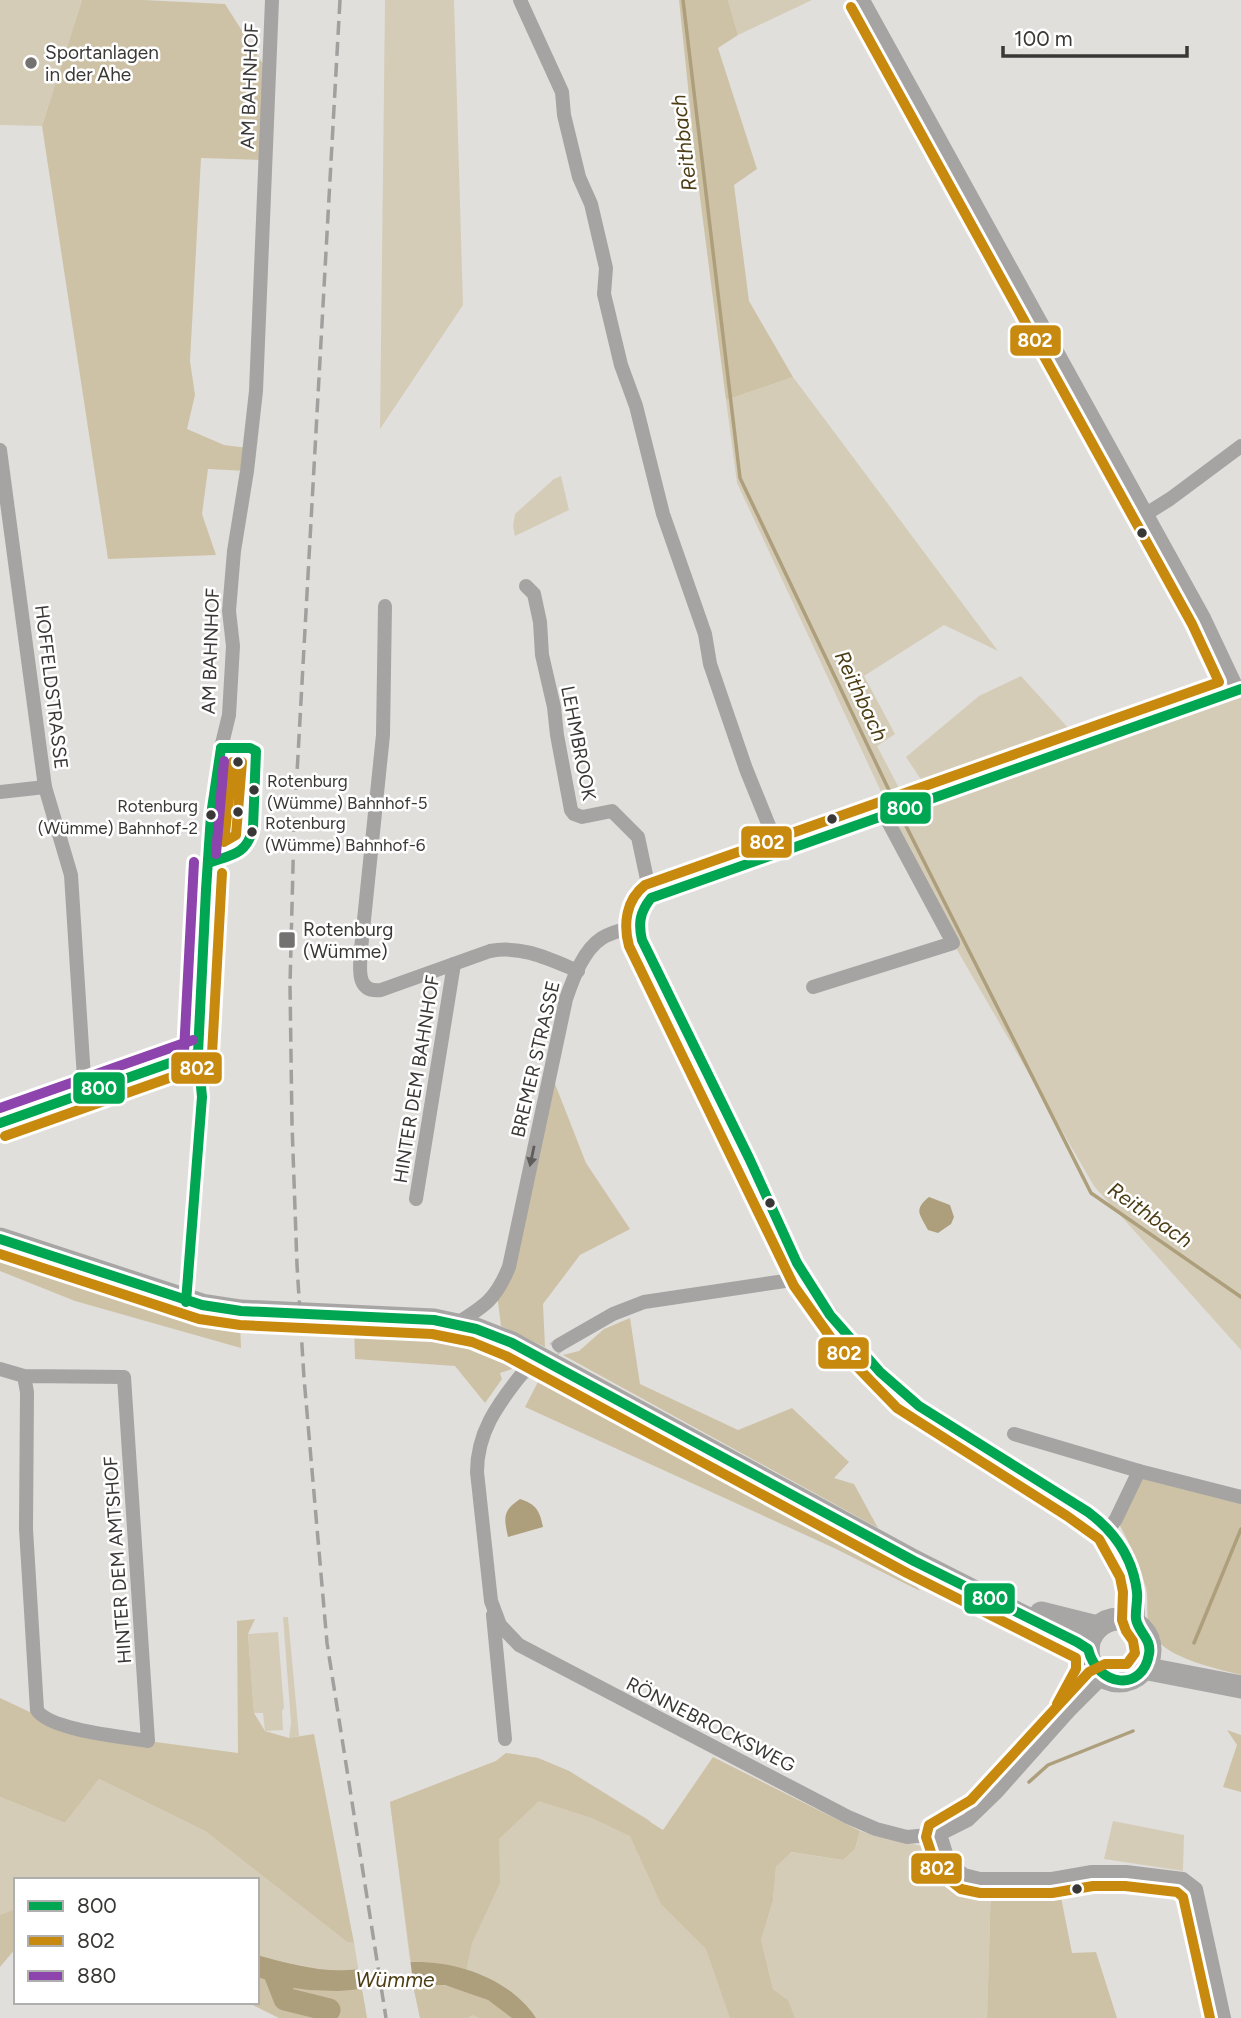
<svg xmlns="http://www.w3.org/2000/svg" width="1241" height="2018" font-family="Figtree,sans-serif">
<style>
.green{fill:#d5ccb8}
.forest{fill:#cec2a6}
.water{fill:#ad9f7c}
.pier{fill:#e1dfdc}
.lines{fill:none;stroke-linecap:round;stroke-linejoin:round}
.stream{stroke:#ad9f7c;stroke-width:3.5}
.river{stroke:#ad9f7c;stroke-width:23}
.minor-tunnel{stroke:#bfbebb;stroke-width:14;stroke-dasharray:14 7;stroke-linecap:butt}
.minor{stroke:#a5a4a3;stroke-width:14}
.primary{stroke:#a7a6a5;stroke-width:23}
.rail{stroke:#a1a09f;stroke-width:3.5;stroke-dasharray:14 7;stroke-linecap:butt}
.bus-1-casing{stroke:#fff;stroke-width:16}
.bus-2-casing{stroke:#fff;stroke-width:16}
.bus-3-casing{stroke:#fff;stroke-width:16}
.bus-1{stroke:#00a651;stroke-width:10}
.bus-2{stroke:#c88a0e;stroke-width:10}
.bus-3{stroke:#8e44ad;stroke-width:10}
.oneway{fill:#5f5e5c}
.poi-dot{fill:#747270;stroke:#fff;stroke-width:2.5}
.bus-dot{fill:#393836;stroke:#fff;stroke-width:2.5}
.labels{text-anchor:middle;stroke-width:5;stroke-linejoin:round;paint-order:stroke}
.bus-label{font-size:17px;fill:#393836;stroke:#fff;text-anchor:start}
.poi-label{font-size:19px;fill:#393836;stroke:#fff;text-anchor:start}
.street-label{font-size:19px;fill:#393836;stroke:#fff}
.water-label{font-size:21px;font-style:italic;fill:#4d3e16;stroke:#fff}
.line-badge{stroke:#fff;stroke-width:2.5}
.badge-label{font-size:19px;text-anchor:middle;font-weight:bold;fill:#fff}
</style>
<rect width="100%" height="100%" fill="#e1dfdc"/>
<!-- green -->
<g class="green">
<polygon points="0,0 82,0 42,126 0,125"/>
<polygon points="385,0 454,0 463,305 380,429"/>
<polygon points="728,0 812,0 738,35"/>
<polygon points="793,377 998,651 944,625 864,676 895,734 877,746 899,788 884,798 737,483 726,400"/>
<polygon points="561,476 569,510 515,536 513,526 515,514 554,479"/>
<polygon points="1021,676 1070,730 922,781 906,757 979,696"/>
<polygon points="1241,689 1241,1350 1094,1186 953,943 885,816"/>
<polygon points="283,1617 288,1617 299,1736 289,1738 291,1723"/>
<polygon points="278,1632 284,1708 282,1711 283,1730 265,1731 263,1713 254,1713 248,1634"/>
<polygon points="506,1753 538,1758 569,1771 649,1820 769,1991 788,2000 773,1989 761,1940 773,1901 776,1867 790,1852 843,1860 855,1849 860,1831 933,1849 948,1873 991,1886 987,2018 420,2018 413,1985 390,1802 496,1761"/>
<polygon points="99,1779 205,1831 347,1942 354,1943 367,2018 279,2018 247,2002 257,2002 257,1880 16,1880 16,1944 0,1964 0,1797 65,1823"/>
<polygon points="1113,1821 1184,1835 1183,1871 1104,1859"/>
</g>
<!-- forest -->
<g class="forest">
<polygon points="82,0 143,0 225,4 265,67 261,160 201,158 190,361 195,395 187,429 224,445 248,448 247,471 208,469 202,514 216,555 108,559 42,126"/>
<polygon points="679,0 728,0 738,35 718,48 757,169 734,185 749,301 793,377 726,400 697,174"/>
<polygon points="550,1071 586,1163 630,1229 580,1255 543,1304 545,1347 501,1326 497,1294"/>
<polygon points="0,1253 180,1311 240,1325 241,1348 75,1301 0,1271"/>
<polygon points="630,1318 640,1384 738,1430 792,1408 849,1462 834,1478 854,1484 878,1528 563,1355 579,1351 604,1329"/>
<polygon points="354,1329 453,1343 507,1362 512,1369 500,1373 502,1379 485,1403 455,1366 355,1359"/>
<polygon points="540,1378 910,1577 920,1591 834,1548 525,1407"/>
<path d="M 1139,1471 L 1241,1497 L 1241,1675 C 1218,1669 1172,1659 1157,1640 C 1142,1621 1150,1607 1146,1588 C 1139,1564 1129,1541 1116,1519 Z"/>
<polygon points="255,1619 248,1634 254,1713 265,1731 289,1738 314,1734 354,1943 347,1942 205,1831 99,1779 65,1823 0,1797 0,1698 47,1720 148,1741 238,1753 237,1621"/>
<polygon points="1227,1730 1241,1735 1241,1792 1223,1787 1237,1745"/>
<polygon points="506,1753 538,1758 569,1771 663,1830 713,1757 860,1831 855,1849 843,1860 791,1852 776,1867 773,1901 761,1940 773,1989 788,2000 795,2018 730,2018 706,1949 661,1904 630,1836 592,1818 539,1801 499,1839 500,1883 472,1943 466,1971 432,1963 411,1962 390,1802 496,1761"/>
<polygon points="1058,1882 1072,1953 1096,1952 1117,2018 987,2018 991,1886"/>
<polygon points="16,1909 16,1948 0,1967 0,1915"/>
<polygon points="257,1977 294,1988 362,1990 367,2018 279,2018 247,2002 257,2002"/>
<path d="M 433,1984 C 462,1987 492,1998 512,2018 L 479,2018 L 473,2015 L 467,2018 L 420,2018 L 413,1985 Z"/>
</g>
<!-- water -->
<g class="water">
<path d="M 929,1197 L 950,1205 L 954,1217 L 951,1224 L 938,1233 L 928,1230 C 920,1214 913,1210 929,1197 Z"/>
<path d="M 520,1499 C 536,1504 540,1511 543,1527 L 508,1537 C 504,1518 502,1511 520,1499 Z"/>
<path d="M 257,1955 C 286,1963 318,1972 348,1970 C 370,1969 391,1963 413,1962 C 458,1961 510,1979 536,2018 L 512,2018 L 488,2000 L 445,1985 L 413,1985 L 338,1991 L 309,1990 L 294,1988 L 257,1977 Z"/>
</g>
<!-- pier -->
<polygon class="pier" points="410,1959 414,1988 363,1993 358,1966"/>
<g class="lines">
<!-- stream -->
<g class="stream">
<polyline points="683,0 740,478 897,807"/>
<polyline points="900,814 1091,1193 1241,1297"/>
<polyline points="1194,1643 1241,1529"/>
<polyline points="1029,1782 1048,1765 1133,1731"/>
</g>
<!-- river -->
<polyline class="river" points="276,1976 285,1999 329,2010"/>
<!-- minor-tunnel -->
<polyline class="minor-tunnel" points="521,1375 559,1345"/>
<!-- minor -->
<g class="minor">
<polyline points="520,0 562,92 564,115 579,177 591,204 606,268 604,294 621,365 636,406 663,514 705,634 710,664 746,769 780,853"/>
<polyline points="863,0 1204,618 1238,690"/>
<polyline points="0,450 45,787 71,875 85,1094"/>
<polyline points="1146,514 1170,499 1241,446"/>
<polyline points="526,586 534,594 540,622 542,655 554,707 557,735 571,810 574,814 582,817 612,811 638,837 651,898"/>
<path d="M 385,606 L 383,735 L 361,949 C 360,967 355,993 381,990 L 490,951 C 522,945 549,959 578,971"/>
<polyline points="0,792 45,787"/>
<polyline points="813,987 953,943 885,816"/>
<polyline points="0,1123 198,1053"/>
<polyline points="416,1199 454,964"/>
<polyline points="186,1302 202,1097 198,1053 211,815 221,748 229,715 233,646 229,611 234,551 247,471 256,391 272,0"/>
<path d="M 456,1324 C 485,1306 496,1299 509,1267 L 566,999 C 573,979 583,950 602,938 C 613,931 626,929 638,926"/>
<polyline points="559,1345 613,1314 644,1302 805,1278"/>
<path d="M 0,1369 L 24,1376 L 124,1377 L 148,1741 C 124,1737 49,1730 37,1710 L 26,1529 L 27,1392 L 24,1376"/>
<path d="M 521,1375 C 497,1405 477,1433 477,1472 L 491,1601 L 500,1625 L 519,1645 L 848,1817 L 876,1829 L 907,1837 L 940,1834 L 968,1820 L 996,1793 L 1069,1711 L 1098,1682 L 1107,1678"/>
<polyline points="1014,1434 1139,1471 1241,1497"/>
<polyline points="1109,1529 1116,1519 1139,1471"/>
<polyline points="493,1615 505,1739"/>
<polyline points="1115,1619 1123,1612 1131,1583"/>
<path d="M 1138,1625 L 1137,1591 L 1133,1572 L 1119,1543 L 1109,1529 L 1075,1504 L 906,1397 L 846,1335 L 805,1278 L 642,940 C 637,922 639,912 651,898 L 1241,689"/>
<polyline points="1076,1697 1089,1674 1091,1664"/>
<polyline points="940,1834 949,1863 964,1875 980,1879 1052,1879 1092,1872 1126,1872 1183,1879 1196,1889 1224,2018"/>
</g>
<!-- primary -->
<g class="primary">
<polyline points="0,1239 202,1305 241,1311 434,1320 476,1329 512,1343 914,1561 1088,1649"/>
<polyline points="1041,1613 1097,1627"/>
<circle cx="1119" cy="1650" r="31"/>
<polyline points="1143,1668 1241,1687"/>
</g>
<!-- rail -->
<polyline class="rail" points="340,0 294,827 290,985 292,1124 297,1265 304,1378 327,1643 386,2018"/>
<!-- bus-1 casing -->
<g class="bus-1-casing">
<g id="bus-1">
<path d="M 208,863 C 231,855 247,855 253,828 L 256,751 L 250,748 L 221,748"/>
<polyline points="0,1123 198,1053"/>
<path d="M 0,1239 L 202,1305 L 241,1311 L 434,1320 L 476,1329 L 512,1343 L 914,1561 L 1077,1642 L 1088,1649 C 1098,1688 1143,1692 1149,1654 C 1152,1639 1138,1632 1136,1619 C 1135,1611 1138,1601 1137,1592 C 1133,1558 1115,1532 1088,1512 L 919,1406 L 880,1372 L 830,1315 L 797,1263 L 749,1158 L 642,940 C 638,923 640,912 651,898 L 1241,689"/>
<polyline points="186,1302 202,1097 198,1053 206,890 211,815 221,748"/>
</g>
</g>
<!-- bus-2 casing -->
<g class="bus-2-casing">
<g id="bus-2">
<path d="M 851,7 L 1192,624 L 1219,682 L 645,885 C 626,900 623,924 629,946 L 794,1286 L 836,1345 L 897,1408 L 1067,1516 L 1099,1539 L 1120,1577 L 1123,1592 L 1122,1620 L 1126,1631 L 1133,1641 L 1135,1653 L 1127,1664 L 1105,1664 L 1089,1672 L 971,1800 L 929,1825 L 926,1837 L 937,1870 L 961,1889 L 980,1893 L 1052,1893 L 1093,1886 L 1125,1886 L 1177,1892 L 1183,1897 L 1210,2018"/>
<polygon points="233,762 242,762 236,835 224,842"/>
<polyline points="5,1136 203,1066 209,1061 212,1054 222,873"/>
<polyline points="0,1254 199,1319 240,1325 432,1334 472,1342 506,1356 907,1573 1076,1658 1076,1669 1057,1704"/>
</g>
</g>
<!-- bus-3 casing -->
<g class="bus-3-casing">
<g id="bus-3">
<polyline points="216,854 224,761"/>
<polyline points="184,1052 194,862"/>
<polyline points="0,1108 193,1040"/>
</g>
</g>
<!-- bus-1 -->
<use href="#bus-1" class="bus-1"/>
<!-- bus-2 -->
<use href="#bus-2" class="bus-2"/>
<!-- bus-3 -->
<use href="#bus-3" class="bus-3"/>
</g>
<!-- one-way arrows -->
<defs><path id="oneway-solid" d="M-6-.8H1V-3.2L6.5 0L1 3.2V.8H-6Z" transform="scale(1.75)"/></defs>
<use class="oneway" href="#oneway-solid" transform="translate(532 1156) rotate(102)"/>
<!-- markers -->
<g class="poi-dot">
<circle cx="31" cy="63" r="7"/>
<rect x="278" y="931" width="18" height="18" rx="3.5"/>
</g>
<g class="bus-dot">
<circle cx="1142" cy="533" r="6"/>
<circle cx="238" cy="762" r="6"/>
<circle cx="254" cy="790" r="6"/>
<circle cx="238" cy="812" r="6"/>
<circle cx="211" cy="815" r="6"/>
<circle cx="832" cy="819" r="6"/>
<circle cx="252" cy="832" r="6"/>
<circle cx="770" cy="1203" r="6"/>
<circle cx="1077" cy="1889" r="6"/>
</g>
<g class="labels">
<!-- bus labels -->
<g class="bus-label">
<text x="267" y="787">Rotenburg<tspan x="267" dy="22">(Wümme) Bahnhof-5</tspan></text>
<text x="198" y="812" text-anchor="end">Rotenburg<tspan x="198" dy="22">(Wümme) Bahnhof-2</tspan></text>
<text x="265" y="829">Rotenburg<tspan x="265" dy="22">(Wümme) Bahnhof-6</tspan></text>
</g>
<!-- poi labels -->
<g class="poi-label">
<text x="45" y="59">Sportanlagen<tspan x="45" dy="22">in der Ahe</tspan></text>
<text x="303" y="936">Rotenburg<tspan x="303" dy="22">(Wümme)</tspan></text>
</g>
<!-- street labels -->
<g class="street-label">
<text transform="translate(249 86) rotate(-88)" y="7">AM BAHNHOF</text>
<text transform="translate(210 651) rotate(-88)" y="7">AM BAHNHOF</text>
<text transform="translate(52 687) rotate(83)" y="7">HOFFELDSTRASSE</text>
<text transform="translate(579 743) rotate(79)" y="7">LEHMBROOK</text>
<text transform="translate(535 1059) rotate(-77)" y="7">BREMER STRASSE</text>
<text transform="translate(416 1079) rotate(-81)" y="7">HINTER DEM BAHNHOF</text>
<text transform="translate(117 1560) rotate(-94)" y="7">HINTER DEM AMTSHOF</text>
<text transform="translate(711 1724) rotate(27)" y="7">RÖNNEBROCKSWEG</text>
</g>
<!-- water labels -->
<g class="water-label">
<text transform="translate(684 143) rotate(-97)" y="7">Reithbach</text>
<text transform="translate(861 696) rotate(65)" y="7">Reithbach</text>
<text transform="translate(1150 1215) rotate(35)" y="7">Reithbach</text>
<text x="395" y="1987">Wümme</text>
</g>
</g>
<g class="line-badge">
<rect x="1009" y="324" width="53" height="33" rx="7" fill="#c88a0e"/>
<rect x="879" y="791" width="53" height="34" rx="7" fill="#00a651"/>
<rect x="740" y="825" width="53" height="34" rx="7" fill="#c88a0e"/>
<rect x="170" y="1051" width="53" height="34" rx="7" fill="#c88a0e"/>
<rect x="72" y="1071" width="54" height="34" rx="7" fill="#00a651"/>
<rect x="817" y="1336" width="53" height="34" rx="7" fill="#c88a0e"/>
<rect x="963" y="1582" width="53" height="33" rx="7" fill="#00a651"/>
<rect x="910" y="1852" width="53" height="33" rx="7" fill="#c88a0e"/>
</g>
<g class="badge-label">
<text x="1035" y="347">802</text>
<text x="905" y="815">800</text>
<text x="767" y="849">802</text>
<text x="197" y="1075">802</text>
<text x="99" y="1095">800</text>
<text x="844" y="1360">802</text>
<text x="990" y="1605">800</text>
<text x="937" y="1875">802</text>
</g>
<!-- legend -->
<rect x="14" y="1878" width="245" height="126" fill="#ffffff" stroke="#b0afaf" stroke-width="2"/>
<rect x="28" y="1901" width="35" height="10" fill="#00a651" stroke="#b0afaf" stroke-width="2"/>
<text x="77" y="1913" font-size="21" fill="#393836">800</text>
<rect x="28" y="1936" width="35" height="10" fill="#c88a0e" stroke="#b0afaf" stroke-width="2"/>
<text x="77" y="1948" font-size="21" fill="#393836">802</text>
<rect x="28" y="1971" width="35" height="10" fill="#8e44ad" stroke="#b0afaf" stroke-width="2"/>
<text x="77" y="1983" font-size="21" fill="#393836">880</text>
<!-- scale -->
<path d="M1003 46v10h184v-10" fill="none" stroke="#393836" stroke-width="3.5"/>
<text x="1014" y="46" font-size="21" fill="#393836" stroke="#ffffff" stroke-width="5" paint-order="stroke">100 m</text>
</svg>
